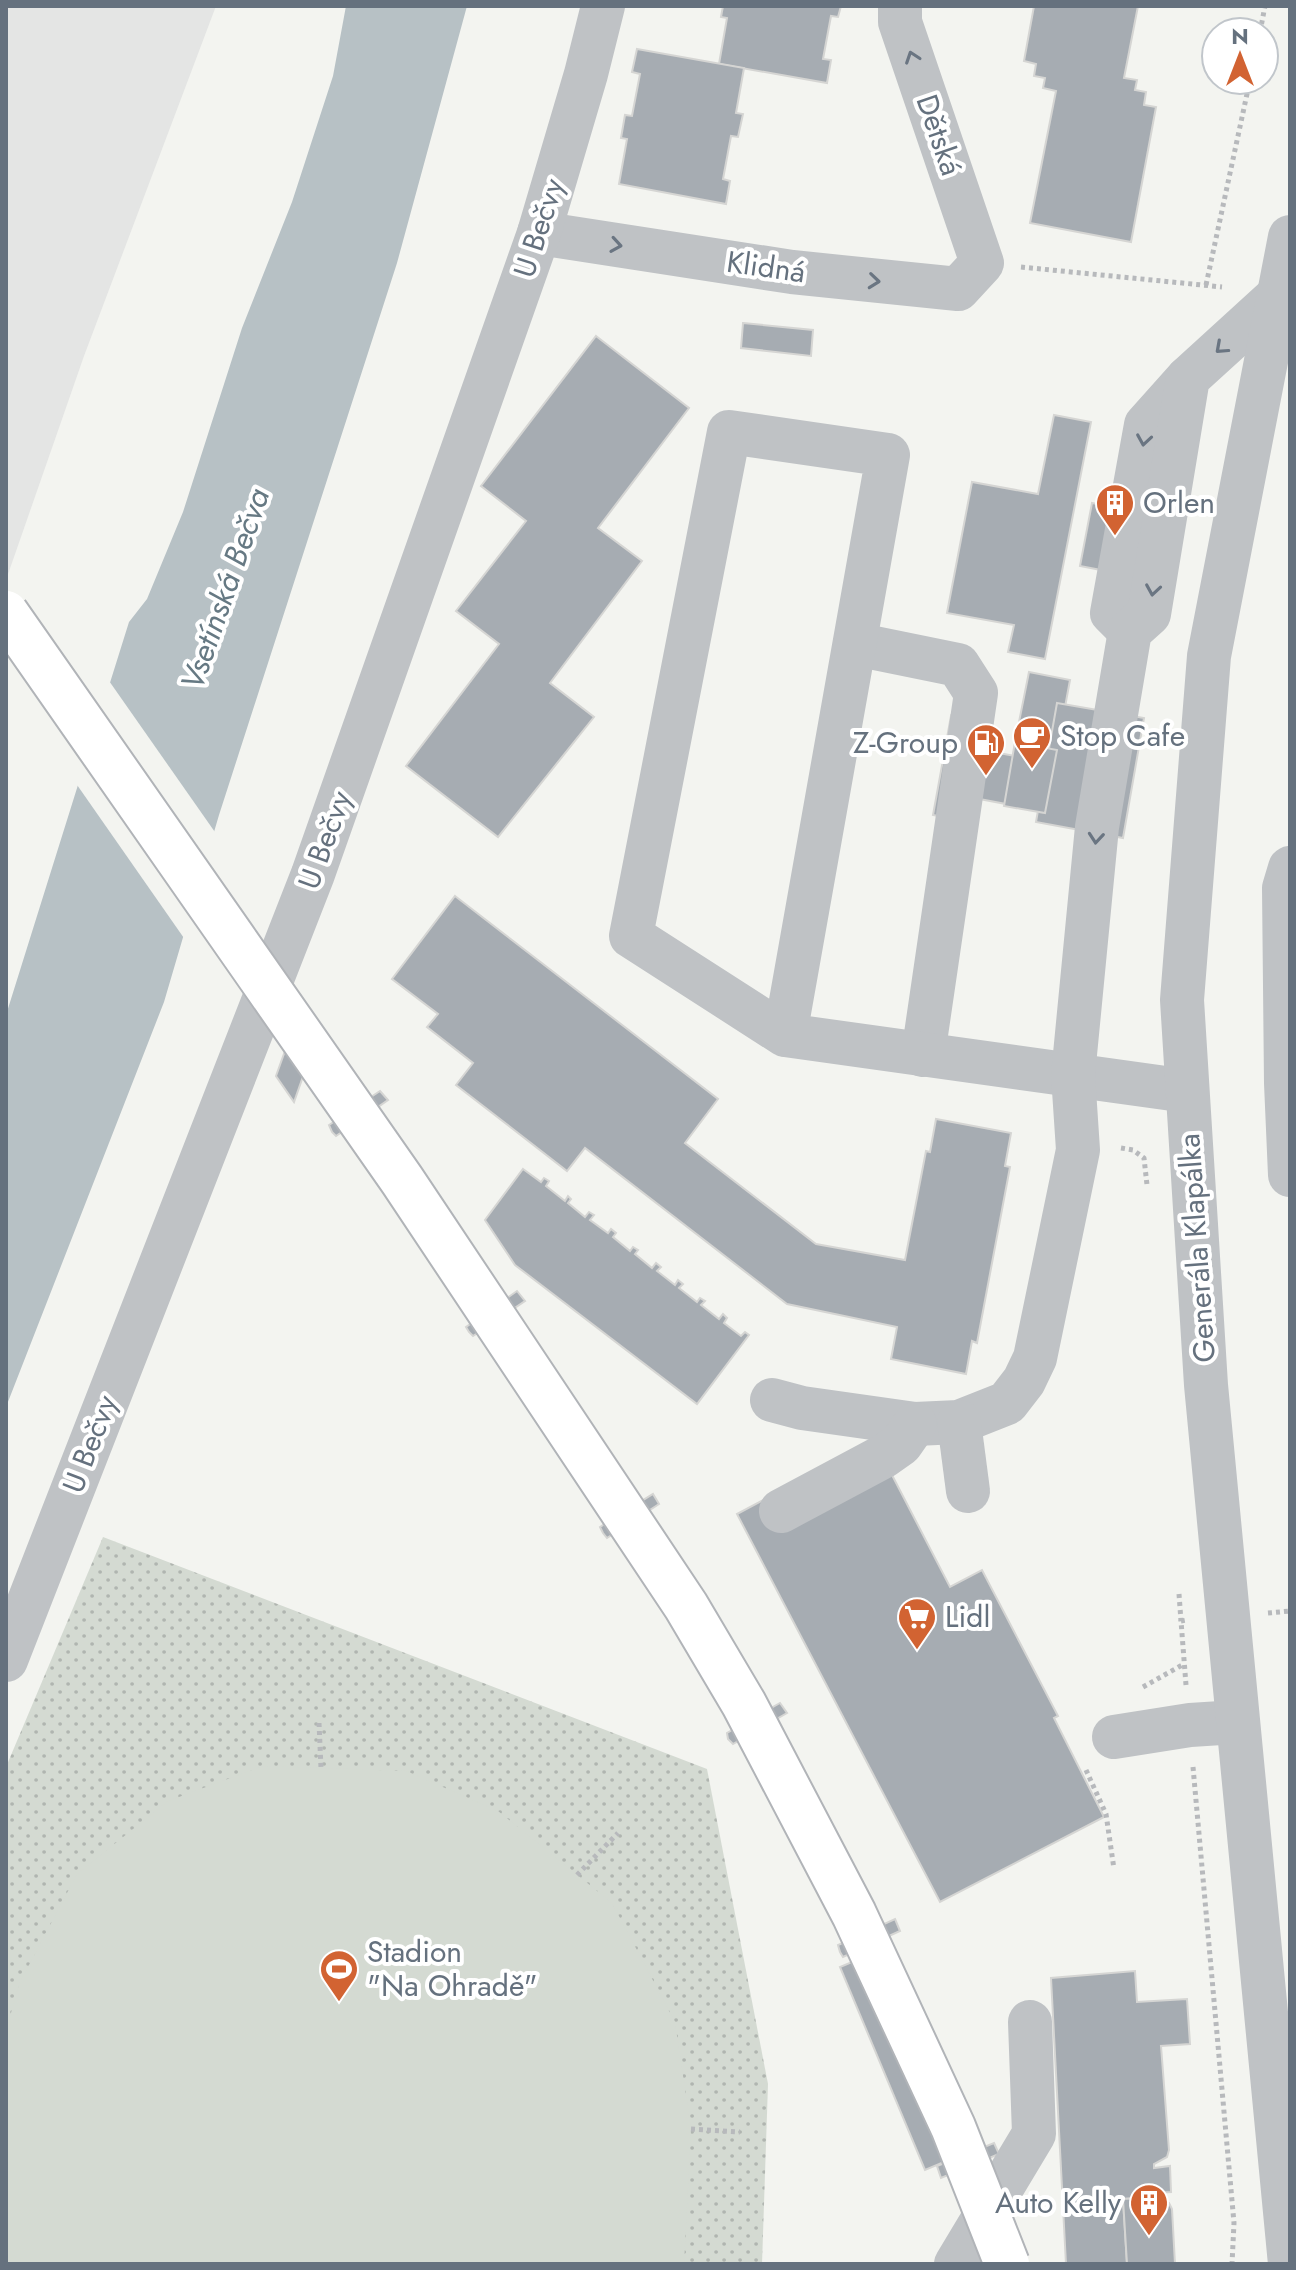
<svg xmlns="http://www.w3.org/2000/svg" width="1296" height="2270" font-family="Jost,sans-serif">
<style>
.built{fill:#e4e5e4}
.park{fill:url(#park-dots)}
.garden{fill:#d4dad2}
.water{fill:#b7c1c5}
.pier{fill:#f3f4f0}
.building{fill:#a6acb2;stroke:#d5d5d3;stroke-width:2}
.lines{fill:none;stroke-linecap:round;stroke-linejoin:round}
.path{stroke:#b7b9bc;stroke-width:5;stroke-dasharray:4 4;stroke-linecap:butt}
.minor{stroke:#bfc2c5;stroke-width:44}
.major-bridge-casing{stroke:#b1b4b8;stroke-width:48;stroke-linecap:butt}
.major-bridge{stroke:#fff;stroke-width:44}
.oneway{stroke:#6a7582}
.labels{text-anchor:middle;stroke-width:8;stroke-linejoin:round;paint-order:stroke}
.street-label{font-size:30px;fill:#65717e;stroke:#fff}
.poi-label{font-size:30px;fill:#65717e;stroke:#fff;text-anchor:start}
.water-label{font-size:32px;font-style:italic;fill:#667983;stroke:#fff}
</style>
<defs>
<pattern id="park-dots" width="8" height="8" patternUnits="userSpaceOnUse" patternTransform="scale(2)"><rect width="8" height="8" fill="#d4dad2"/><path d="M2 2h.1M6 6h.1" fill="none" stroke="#b0b5b0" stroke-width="1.8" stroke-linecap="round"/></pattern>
</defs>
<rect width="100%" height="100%" fill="#f3f4f0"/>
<!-- built -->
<polygon class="built" points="6,6 216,6 84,356 6,580"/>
<!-- park -->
<polygon class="park" points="103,1537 707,1769 768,2084 762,2264 6,2264 6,1767"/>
<!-- garden -->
<polygon class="garden" points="263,1766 406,1771 498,1811 612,1903 675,2022 691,2129 684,2264 6,2264 6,2031 19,1984 77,1874 168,1801"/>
<!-- water -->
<polygon class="water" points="346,6 467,6 397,263 219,815 164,1002 6,1407 6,1015 129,622 147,599 183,512 242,328 292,202 333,76"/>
<!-- pier -->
<polygon class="pier" points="107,678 217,835 186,941 75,782"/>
<!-- building -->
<g class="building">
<polygon points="723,6 841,6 838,17 831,16 823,59 831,60 827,83 719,64 727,18 721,17"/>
<polygon points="1034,6 1138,6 1124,78 1137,80 1135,90 1146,92 1144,105 1156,107 1131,242 1030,223 1056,91 1043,88 1045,78 1034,76 1036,64 1024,61"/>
<polygon points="637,49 744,68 736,113 743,114 738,137 731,136 723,179 730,181 726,204 619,184 627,139 621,138 625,115 632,116 640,74 632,72"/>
<polygon points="743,323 813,330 811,356 741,348"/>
<polygon points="596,336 689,408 598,528 642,561 550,683 594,717 498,837 406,766 499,644 456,611 526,521 481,486"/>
<polygon points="1054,415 1091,422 1045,659 1008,652 1014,625 947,613 972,482 1038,494"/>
<polygon points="1092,503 1113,507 1101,570 1080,566"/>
<polygon points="1029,672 1070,680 1057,750 1015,742"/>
<polygon points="1057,703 1144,718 1123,838 1036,822"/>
<polygon points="951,716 983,750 1015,756 1006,804 974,798 969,822 933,815"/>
<polygon points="1015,742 1057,750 1045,813 1004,806"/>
<polygon points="455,896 718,1099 685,1143 816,1244 905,1260 926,1151 930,1152 936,1119 1011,1133 1005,1166 1010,1167 977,1343 972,1341 966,1374 891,1359 897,1327 787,1304 585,1148 567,1171 456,1085 473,1063 427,1027 438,1014 392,979"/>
<polygon points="295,1023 319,1031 294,1102 276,1076"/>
<polygon points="380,1091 388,1100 336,1136 332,1132 329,1125"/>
<polygon points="523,1169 541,1182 544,1178 549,1181 546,1186 565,1201 568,1196 571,1199 568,1203 585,1217 589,1212 594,1215 590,1220 608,1233 611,1229 616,1233 613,1237 630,1251 633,1247 638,1250 635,1254 652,1268 656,1263 661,1267 657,1271 675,1285 678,1280 683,1284 679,1288 697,1302 700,1298 705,1301 701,1305 719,1319 723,1314 727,1318 724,1323 741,1336 745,1332 749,1335 697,1404 515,1265 485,1220"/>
<polygon points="517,1291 525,1301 473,1336 469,1332 466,1327"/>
<polygon points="892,1475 950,1587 982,1570 1058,1716 1054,1718 1104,1817 940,1902 737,1514 769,1497"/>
<polygon points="653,1494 659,1504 607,1538 603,1533 600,1527"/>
<polygon points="780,1703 787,1713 733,1744 728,1739 727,1733"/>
<polygon points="895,1919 900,1931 843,1957 840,1952 838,1945"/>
<polygon points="871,1954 956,2157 925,2170 840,1967"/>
<polygon points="1135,1971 1137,2002 1187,1999 1190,2044 1161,2046 1169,2150 1167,2157 1154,2164 1154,2168 1170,2166 1171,2192 1156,2193 1156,2197 1123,2199 1127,2264 1066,2264 1051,1978"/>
<polygon points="994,2143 999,2154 941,2178 937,2166"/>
<polygon points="1158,2197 1169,2203 1172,2209 1175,2264 1127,2264 1123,2199"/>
</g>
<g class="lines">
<!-- path -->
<g class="path">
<polyline points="1260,32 1265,6"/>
<polyline points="1021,267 1222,287"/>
<polyline points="1206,285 1250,80"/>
<polyline points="1121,1148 1133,1150 1144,1158 1147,1185"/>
<polyline points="1179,1594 1181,1621"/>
<polyline points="1268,1613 1290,1611"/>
<polyline points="1186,1685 1181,1621 1187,1620"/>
<polyline points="1143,1687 1184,1664"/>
<polyline points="319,1723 321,1768"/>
<polyline points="1193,1767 1234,2223 1232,2264"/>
<polyline points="1086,1770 1106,1814 1114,1869"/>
<polyline points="577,1875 618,1833"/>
<polyline points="691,2129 740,2132"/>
</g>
<!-- minor -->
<g class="minor">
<polyline points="539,233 792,272 958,289 982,263 900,22 900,6"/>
<polyline points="1130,631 1112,613 1146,425 1188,378"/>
<polyline points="855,644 958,665 976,693 923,1055"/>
<polyline points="1290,868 1284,888 1286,1083 1290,1175"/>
<polyline points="785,1035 888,455 729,432 631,936 785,1035 1187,1091"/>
<polyline points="772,1400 802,1408 915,1424 959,1422 1007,1403 1024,1381 1035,1358 1078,1150 1073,1075 1097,827 1130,631 1149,614 1188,378 1279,295"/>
<polyline points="959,1422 968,1491"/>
<polyline points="781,1511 884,1456 901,1444 915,1424"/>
<polyline points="6,1660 313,874 539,233 586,74 603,6"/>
<polyline points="1114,1737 1190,1725 1237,1722"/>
<polyline points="956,2264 1034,2134 1030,2022"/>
<polyline points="1290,2264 1206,1385 1182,1000 1209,656 1290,237"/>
</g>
<!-- major-bridge casing -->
<g class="major-bridge-casing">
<polyline id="major-bridge" points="6,613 402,1180 686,1606 744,1704 854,1914 953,2127 1007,2264"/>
</g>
<!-- major-bridge -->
<use href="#major-bridge" class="major-bridge"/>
</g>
<!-- one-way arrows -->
<defs><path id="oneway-chevron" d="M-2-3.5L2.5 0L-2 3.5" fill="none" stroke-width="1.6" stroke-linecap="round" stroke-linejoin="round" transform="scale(2)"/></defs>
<g class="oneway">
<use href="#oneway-chevron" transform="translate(912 57) rotate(-109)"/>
<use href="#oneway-chevron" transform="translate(616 245) rotate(9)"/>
<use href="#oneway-chevron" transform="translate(874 281) rotate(6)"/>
<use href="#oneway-chevron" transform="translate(1221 348) rotate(138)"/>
<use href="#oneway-chevron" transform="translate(1144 440) rotate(99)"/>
<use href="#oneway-chevron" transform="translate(1153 590) rotate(99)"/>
<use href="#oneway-chevron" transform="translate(1096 838) rotate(95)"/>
</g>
<!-- icons -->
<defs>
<g id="building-pin" transform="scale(2)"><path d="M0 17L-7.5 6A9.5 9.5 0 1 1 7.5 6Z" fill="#d26332" stroke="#fff"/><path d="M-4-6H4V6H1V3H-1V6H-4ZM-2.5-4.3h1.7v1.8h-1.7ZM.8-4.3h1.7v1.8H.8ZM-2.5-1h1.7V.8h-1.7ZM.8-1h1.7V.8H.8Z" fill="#fff"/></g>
<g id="cafe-pin" transform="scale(2)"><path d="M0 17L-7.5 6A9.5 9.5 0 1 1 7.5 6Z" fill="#d26332" stroke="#fff"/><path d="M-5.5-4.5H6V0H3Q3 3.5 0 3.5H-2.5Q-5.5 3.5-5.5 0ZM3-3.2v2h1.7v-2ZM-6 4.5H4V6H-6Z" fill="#fff"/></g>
<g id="fuel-pin" transform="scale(2)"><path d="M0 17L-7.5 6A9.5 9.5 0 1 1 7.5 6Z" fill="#d26332" stroke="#fff"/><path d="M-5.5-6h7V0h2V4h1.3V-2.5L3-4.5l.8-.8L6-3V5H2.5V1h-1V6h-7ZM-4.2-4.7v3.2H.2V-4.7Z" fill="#fff"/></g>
<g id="supermarket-pin" transform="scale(2)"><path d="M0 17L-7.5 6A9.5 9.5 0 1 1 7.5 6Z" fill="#d26332" stroke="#fff"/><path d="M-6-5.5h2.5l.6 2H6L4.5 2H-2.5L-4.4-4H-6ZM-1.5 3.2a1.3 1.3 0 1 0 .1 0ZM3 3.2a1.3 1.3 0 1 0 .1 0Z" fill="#fff"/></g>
<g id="stadium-pin" transform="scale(2)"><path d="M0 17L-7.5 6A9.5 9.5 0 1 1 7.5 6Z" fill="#d26332" stroke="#fff"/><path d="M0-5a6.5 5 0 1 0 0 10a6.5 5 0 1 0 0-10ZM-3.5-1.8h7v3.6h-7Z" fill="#fff"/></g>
</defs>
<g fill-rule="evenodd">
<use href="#building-pin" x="1115" y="503"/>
<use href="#cafe-pin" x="1032" y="736"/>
<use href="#fuel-pin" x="986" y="743"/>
<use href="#supermarket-pin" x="917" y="1617"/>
<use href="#stadium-pin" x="339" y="1969"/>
<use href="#building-pin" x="1149" y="2203"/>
</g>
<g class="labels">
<!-- street labels -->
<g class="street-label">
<text transform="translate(939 135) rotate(71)" y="10">Dětská</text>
<text transform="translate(539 228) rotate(-72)" y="10">U Bečvy</text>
<text transform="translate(766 267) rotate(8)" y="10">Klidná</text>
<text transform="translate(325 840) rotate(-70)" y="10">U Bečvy</text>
<text transform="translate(1197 1248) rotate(-94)" y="10">Generála Klapálka</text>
<text transform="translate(90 1444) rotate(-69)" y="10">U Bečvy</text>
</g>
<!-- poi labels -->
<g class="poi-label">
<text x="1143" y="513">Orlen</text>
<text x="1060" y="746">Stop Cafe</text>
<text x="958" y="753" text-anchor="end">Z-Group</text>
<text x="945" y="1627">Lidl</text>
<text x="367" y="1962">Stadion<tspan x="367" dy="34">"Na Ohradě"</tspan></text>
<text x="1121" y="2213" text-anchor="end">Auto Kelly</text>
</g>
<!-- water labels -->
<g class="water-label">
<text transform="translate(225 589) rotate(-71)" y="11">Vsetínská Bečva</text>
</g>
</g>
<!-- border -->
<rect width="1296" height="2270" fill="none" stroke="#65717e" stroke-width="16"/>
<!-- north arrow -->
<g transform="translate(1240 56)"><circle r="38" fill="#ffffff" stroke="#c1c6cb" stroke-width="2"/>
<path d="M0-6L14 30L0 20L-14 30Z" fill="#d26332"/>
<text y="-12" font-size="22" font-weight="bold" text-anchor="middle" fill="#65717e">N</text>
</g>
</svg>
